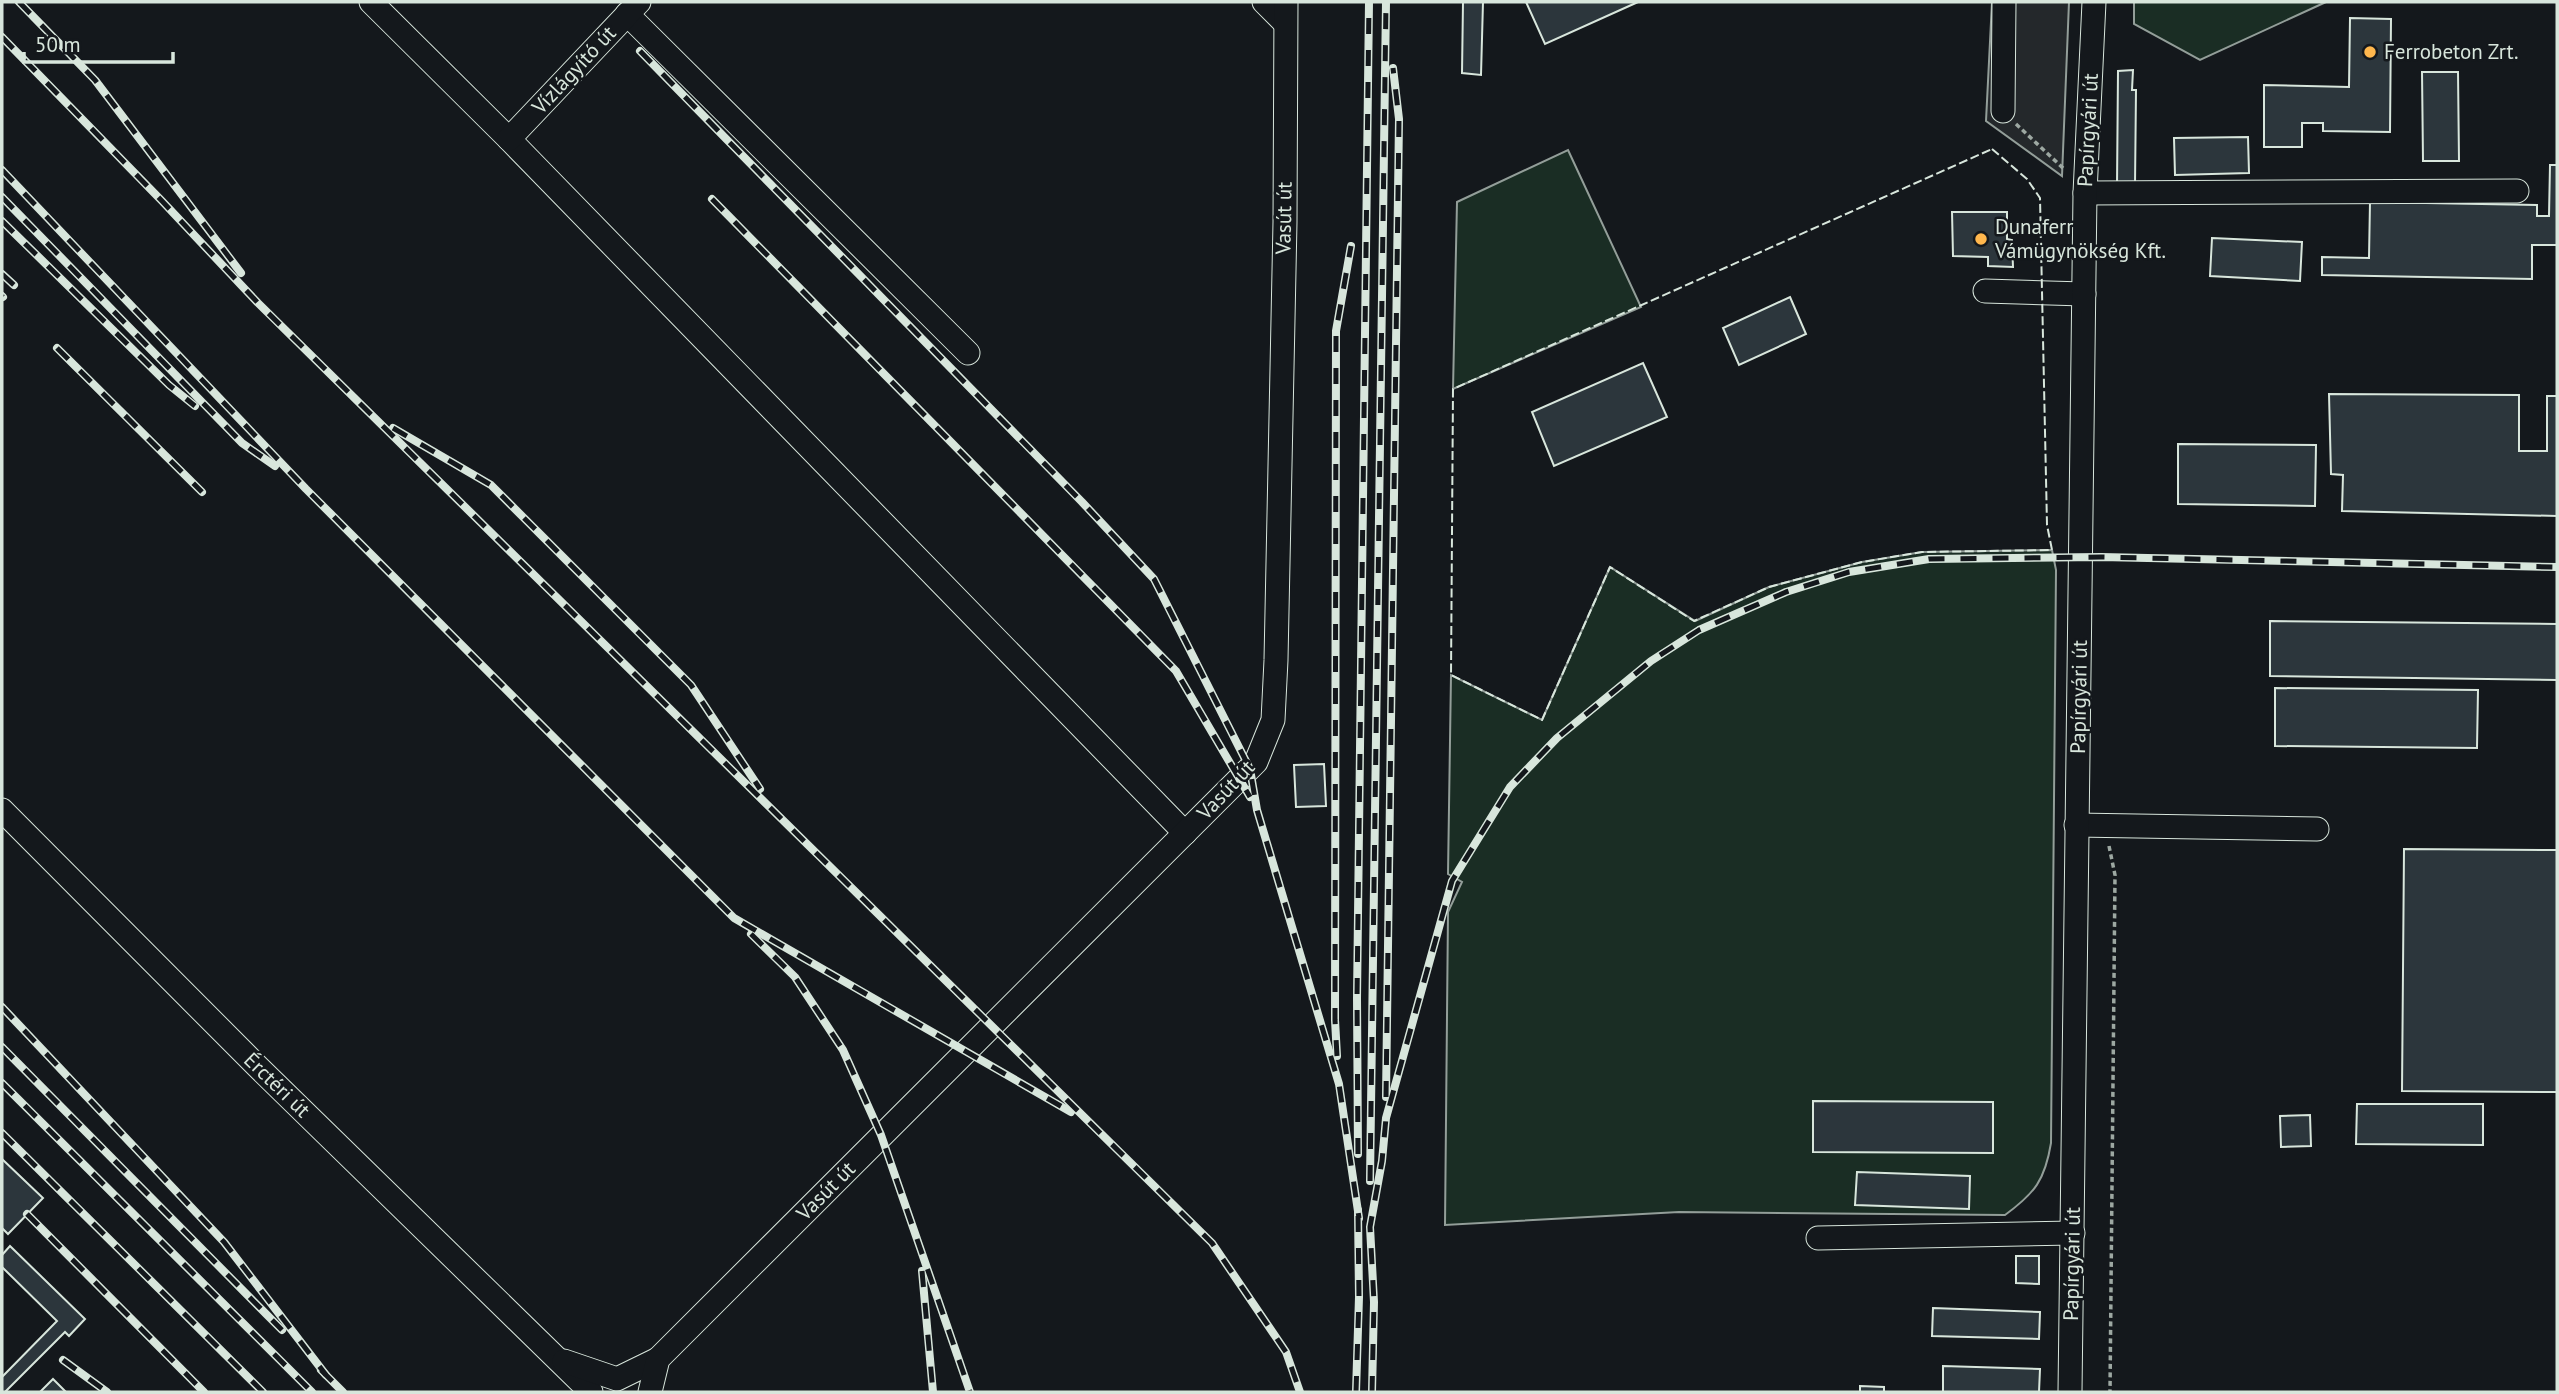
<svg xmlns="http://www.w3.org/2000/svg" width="2559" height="1394" font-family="'PT Sans',sans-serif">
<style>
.green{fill:#1a2d24;stroke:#939e99;stroke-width:2}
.parking{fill:#24282b;stroke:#939e99;stroke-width:2}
.building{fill:#2c363c;stroke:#d8e6dc;stroke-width:2}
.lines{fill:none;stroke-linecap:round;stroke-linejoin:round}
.minor-casing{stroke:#d8e6dc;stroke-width:25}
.path{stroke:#9da8a2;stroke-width:3.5;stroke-dasharray:5 3.5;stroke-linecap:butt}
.minor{stroke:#14181c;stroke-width:23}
.rail-casing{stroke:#d8e6dc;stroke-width:8}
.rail{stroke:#14181c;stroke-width:5;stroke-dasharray:16;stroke-linecap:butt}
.fence{stroke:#d8e6dc;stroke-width:2;stroke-dasharray:9 3.5;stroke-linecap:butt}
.poi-dot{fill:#ffb74d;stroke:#14181c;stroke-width:2.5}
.labels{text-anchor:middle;stroke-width:5;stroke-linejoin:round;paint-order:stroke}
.poi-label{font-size:21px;fill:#d8e6dc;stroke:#14181c;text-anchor:start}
.street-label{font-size:21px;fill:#d8e6dc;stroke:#14181c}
</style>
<rect width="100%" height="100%" fill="#14181c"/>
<!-- green -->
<g class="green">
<polygon points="2134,2 2326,2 2200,60 2134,24"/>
<polygon points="1568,150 1641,307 1453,389 1457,202"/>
<path d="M 2052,550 L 2056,570 L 2051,1143 C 2045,1180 2035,1193 2005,1215 L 1679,1212 L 1445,1225 L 1448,912 L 1462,882 L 1448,874 L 1451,675 L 1542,720 L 1610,567 L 1695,621 L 1769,587 L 1862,562 L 1922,552 Z"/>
</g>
<!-- parking -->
<polygon class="parking" points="1992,2 2069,2 2062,176 1986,121"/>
<!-- building -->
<g class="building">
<polygon points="1463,2 1483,2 1481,75 1462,73"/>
<polygon points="1526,2 1638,2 1545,44"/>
<polygon points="2350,18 2391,19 2390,132 2323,131 2323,123 2302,123 2302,147 2264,147 2264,85 2349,87"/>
<polygon points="2133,70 2132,90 2136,90 2135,186 2117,186 2118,71"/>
<polygon points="2422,72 2458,72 2459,161 2423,161"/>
<polygon points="2248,137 2249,173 2175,175 2174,138"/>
<polygon points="2550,165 2557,165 2557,245 2532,245 2532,279 2322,275 2322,257 2369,258 2370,202 2537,205 2537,216 2549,216"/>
<polygon points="1952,212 2007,212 2007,239 2012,240 2013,267 1988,266 1988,257 1953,256"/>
<polygon points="2212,238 2302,242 2300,281 2210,276"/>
<polygon points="1790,297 1806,334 1739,365 1723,328"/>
<polygon points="1643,363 1667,417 1554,466 1532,412"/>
<polygon points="2329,394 2519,395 2519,451 2547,451 2547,396 2557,396 2557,516 2342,511 2343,475 2331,474"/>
<polygon points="2178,444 2316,445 2315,506 2178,504"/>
<polygon points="2270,621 2557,624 2557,680 2270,676"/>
<polygon points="2275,688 2478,690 2477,748 2275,746"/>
<polygon points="1324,764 1326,806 1296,807 1294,765"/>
<polygon points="2404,849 2557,850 2557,1092 2402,1091"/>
<polygon points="1813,1101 1993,1102 1993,1153 1813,1152"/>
<polygon points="2357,1104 2483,1104 2483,1145 2356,1144"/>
<polygon points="2310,1115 2311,1146 2281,1147 2280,1116"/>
<polygon points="2,1159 43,1198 8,1234 2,1228"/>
<polygon points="1857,1172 1970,1176 1969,1209 1855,1205"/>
<polygon points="10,1246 85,1319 69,1336 65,1332 5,1392 2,1392 2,1377 57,1321 2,1267 2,1255"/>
<polygon points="2016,1256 2039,1256 2039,1284 2016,1283"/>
<polygon points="1933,1308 2040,1312 2039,1339 1932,1336"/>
<polygon points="1943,1366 2040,1369 2039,1392 1943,1392"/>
<polygon points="53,1379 66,1392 40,1392"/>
<polygon points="1860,1386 1884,1387 1884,1392 1860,1392"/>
</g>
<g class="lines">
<!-- minor casing -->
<g class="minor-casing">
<g id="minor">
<polyline points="371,2 509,139 1185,833"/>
<polyline points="1264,2 1285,23"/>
<polyline points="627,14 968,353"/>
<polyline points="2003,111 2004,2"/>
<polyline points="509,139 639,2"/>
<polyline points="2085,193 2517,191"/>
<polyline points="1985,291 2084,294"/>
<polyline points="2,810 257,1066 591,1392"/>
<polyline points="2076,825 2317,829"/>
<polyline points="1818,1238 2073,1233"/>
<polyline points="564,1361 617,1379 658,1359"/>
<polyline points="650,1392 658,1359 1256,762 1273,720 1276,660 1285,222 1286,2"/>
<polyline points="2070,1392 2085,193 2094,2"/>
</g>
</g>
<!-- path -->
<g class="path">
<polyline points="2016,124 2064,169"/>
<polyline points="2109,846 2115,875 2110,1392"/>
</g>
<!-- minor -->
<use href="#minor" class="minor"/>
<!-- rail casing -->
<g class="rail-casing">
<g id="rail">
<polyline points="19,2 95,80 241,273"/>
<polyline points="2,37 162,201 258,303 1212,1243 1286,1352 1300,1392"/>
<polyline points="640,51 1082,502 1154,579 1250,769 1257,810 1339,1084 1359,1218"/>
<polyline points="2,170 306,489 734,918 1071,1112"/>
<polyline points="2,197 242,443 275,466"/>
<polyline points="712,199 1176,671 1250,797"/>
<polyline points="2,221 169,385 195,406"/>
<polyline points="2,274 14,285"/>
<polyline points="2,296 3,297"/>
<polyline points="57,348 202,492"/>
<polyline points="393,428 491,485 691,685 760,789"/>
<polyline points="751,934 795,977 843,1050 881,1135 970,1392"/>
<polyline points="2,1007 224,1242 326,1375"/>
<polyline points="2,1047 282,1330"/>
<polyline points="1337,1056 1335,1020 1336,331 1351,246"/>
<polyline points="2,1083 312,1392"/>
<polyline points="1386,1097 1399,119 1393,68"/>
<polyline points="2,1133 263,1392"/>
<polyline points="1358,1154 1357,998 1369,2"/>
<polyline points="1370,1181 1386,2"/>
<polyline points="27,1214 204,1392"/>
<polyline points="922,1271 933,1392"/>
<polyline points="63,1360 107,1392"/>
<polyline points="321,1370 343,1392"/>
<polyline points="1356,1392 1359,1297 1358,1210"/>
<polyline points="1372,1392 1374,1302 1370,1227 1382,1161 1386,1118 1452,881 1510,787 1557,738 1651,661 1699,630 1786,592 1849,572 1929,559 2101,557 2557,567"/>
</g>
</g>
<!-- rail -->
<use href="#rail" class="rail"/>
<!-- fence -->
<polygon class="fence" points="1992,149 2027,179 2040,198 2047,525 2052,550 1922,552 1862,562 1769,587 1694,621 1610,567 1542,720 1451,675 1453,389"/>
</g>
<!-- markers -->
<g class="poi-dot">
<circle cx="2370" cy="52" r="7"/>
<circle cx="1981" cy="239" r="7"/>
</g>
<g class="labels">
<!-- poi labels -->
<g class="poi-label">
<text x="2384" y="59">Ferrobeton Zrt.</text>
<text x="1995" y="234">Dunaferr<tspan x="1995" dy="24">Vámügynökség Kft.</tspan></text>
</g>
<!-- street labels -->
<g class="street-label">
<text transform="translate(574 70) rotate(-47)" y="7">Vízlágyító út</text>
<text transform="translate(2088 130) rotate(-87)" y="7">Papírgyári út</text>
<text transform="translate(1284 218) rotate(-89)" y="7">Vasút út</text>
<text transform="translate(2079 697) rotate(-89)" y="7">Papírgyári út</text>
<text transform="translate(1226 790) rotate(-47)" y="7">Vasút út</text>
<text transform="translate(277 1085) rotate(44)" y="7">Érctéri út</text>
<text transform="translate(826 1191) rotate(-45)" y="7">Vasút út</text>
<text transform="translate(2072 1264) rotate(-89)" y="7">Papírgyári út</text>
</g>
</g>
<!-- border -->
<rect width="2559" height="1394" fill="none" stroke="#d8e6dc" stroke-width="7"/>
<!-- scale -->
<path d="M24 52v10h149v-10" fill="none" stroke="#d8e6dc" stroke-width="3.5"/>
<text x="35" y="52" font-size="21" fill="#d8e6dc" stroke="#14181c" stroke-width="5" paint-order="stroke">50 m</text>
</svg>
